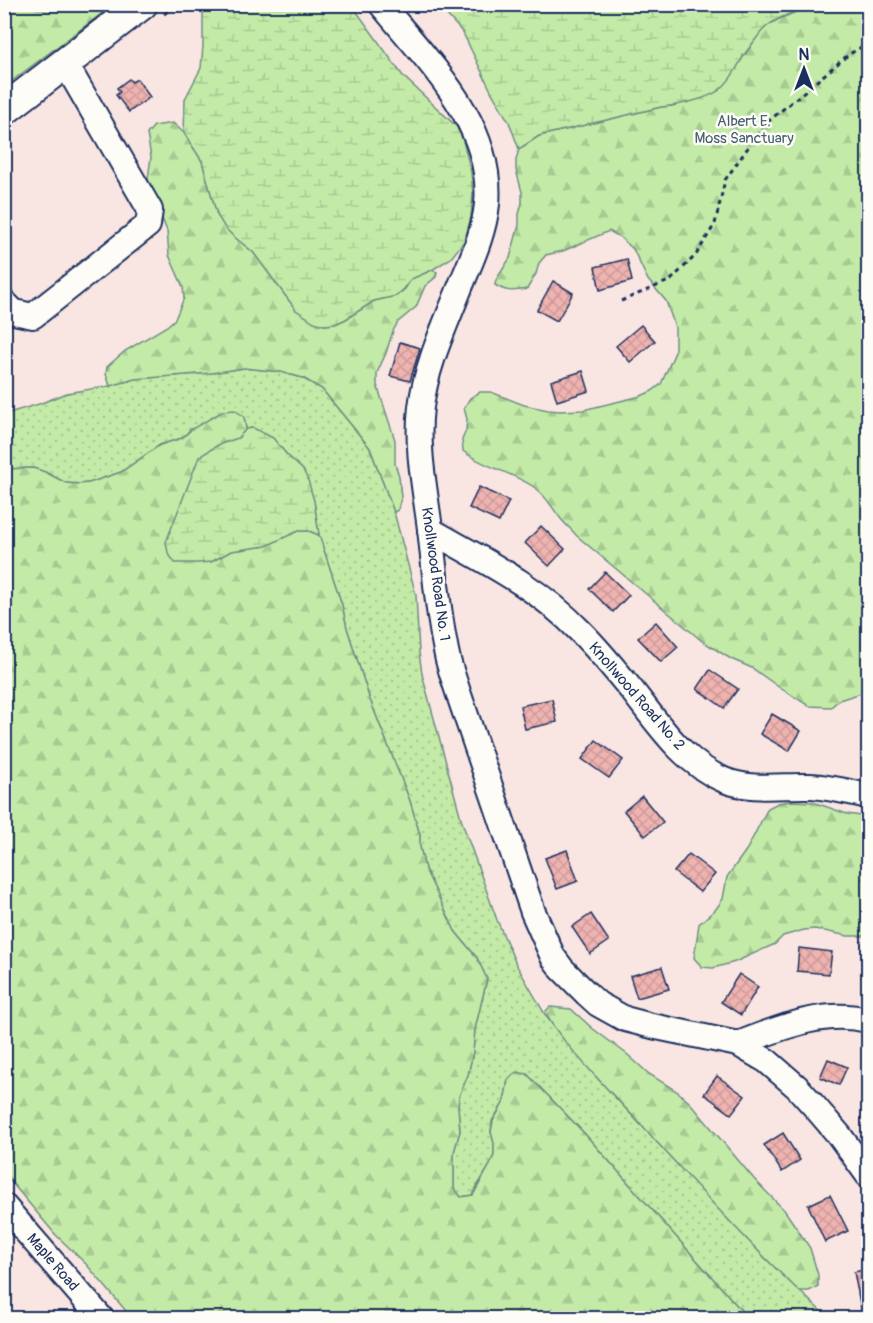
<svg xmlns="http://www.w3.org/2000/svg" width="873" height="1323" font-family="Pangolin,sans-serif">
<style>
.grass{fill:url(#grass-dots);stroke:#6f8d82;stroke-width:1.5}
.forest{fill:url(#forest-firs);stroke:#6f8d82;stroke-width:1.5}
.wetland{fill:url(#wetland-marsh);stroke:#6f8d82;stroke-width:1.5}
.building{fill:url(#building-cross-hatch);stroke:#1b2f5e;stroke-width:1.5}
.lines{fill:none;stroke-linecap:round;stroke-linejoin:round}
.minor-casing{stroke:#1b2f5e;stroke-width:28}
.major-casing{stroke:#1b2f5e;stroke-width:34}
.path{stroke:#1b2f5e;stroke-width:3;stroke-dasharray:4.5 4.5;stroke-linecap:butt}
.minor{stroke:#fdfcf7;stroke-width:24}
.major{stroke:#fdfcf7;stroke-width:30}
.labels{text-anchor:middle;stroke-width:5;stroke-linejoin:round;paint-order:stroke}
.park-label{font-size:15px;fill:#455e70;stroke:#fdfcf7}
.street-label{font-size:15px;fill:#1b2f5e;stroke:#fdfcf7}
</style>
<defs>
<pattern id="grass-dots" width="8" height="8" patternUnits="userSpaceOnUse" patternTransform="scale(1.5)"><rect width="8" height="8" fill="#c3eba7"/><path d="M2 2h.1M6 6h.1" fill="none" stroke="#a7ca92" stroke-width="1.8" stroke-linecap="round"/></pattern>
<pattern id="forest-firs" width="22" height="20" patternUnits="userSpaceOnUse" patternTransform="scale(1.5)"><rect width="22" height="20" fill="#c3eba7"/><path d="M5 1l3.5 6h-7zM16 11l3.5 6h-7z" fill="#a7ca92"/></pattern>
<pattern id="wetland-marsh" width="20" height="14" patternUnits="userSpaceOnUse" patternTransform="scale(1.5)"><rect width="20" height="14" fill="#c3eba7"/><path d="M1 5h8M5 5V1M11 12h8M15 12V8" fill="none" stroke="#a7ca92"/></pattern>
<pattern id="building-cross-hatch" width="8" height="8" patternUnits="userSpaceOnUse" patternTransform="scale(1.5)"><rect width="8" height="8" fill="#efb3b0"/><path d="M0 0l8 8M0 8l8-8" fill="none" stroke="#cc9a9a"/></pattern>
</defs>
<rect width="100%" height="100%" fill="#f9e6e2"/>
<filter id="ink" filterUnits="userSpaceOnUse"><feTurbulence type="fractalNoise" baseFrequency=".0167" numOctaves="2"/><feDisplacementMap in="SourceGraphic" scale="12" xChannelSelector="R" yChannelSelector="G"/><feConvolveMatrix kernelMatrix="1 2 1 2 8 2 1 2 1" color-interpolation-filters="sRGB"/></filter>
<g filter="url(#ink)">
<!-- grass -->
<polygon class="grass" points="244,368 281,372 302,378 322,389 370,448 394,512 416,595 419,652 422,674 462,822 497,920 516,964 546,1016 560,1035 598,1079 764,1257 828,1318 748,1318 584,1133 527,1074 508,1080 504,1102 492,1121 491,1132 494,1143 494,1155 490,1165 472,1195 461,1197 454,1188 454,1152 460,1131 458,1107 459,1096 468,1075 473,1052 475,1029 487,979 477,958 455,931 425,869 420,847 420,835 410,801 370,700 347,628 342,605 319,535 314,501 303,470 287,455 273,438 253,428 246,429 244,417 191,429 182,438 160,445 121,472 89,483 78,484 66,483 45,472 33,468 5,469 5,414 39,404 67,393 110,386 135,379 211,373"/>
<!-- forest -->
<g class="forest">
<polygon points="5,4 113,4 113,5 5,86"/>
<path d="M 812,5 L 868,5 L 868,691 L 839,700 L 831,707 L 809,706 L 780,688 L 752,668 L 731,659 L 702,641 L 577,536 C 572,530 566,525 561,519 C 552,508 546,495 534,487 C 512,472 483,467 463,451 L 462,440 L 466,430 L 467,419 L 464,408 L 470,398 L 480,392 L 491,392 L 524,405 L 548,410 L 560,411 L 583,410 L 641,396 L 652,391 L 661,384 L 675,352 L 675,327 L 666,301 L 648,280 L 633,249 L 620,237 L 609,231 L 563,251 L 546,255 L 539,263 L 536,274 L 527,289 C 513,291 508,293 495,285 L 496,280 L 510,258 L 519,225 L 519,214 L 522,203 L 522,192 L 516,170 L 516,160 L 519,149 L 539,136 L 661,107 L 672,106 L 718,91 L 726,82 L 759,34 L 767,26 L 777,20 Z"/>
<polygon points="173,123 184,133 202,161 217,215 233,236 253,252 296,310 324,325 335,324 346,319 374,301 396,296 405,289 411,279 432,270 437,272 436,277 425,286 416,307 398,322 393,331 386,353 377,373 377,385 395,440 395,464 399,476 401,498 398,510 394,512 370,448 322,389 303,378 281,372 244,368 211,373 135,379 110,386 106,374 107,367 125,351 167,326 175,319 184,298 183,287 169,255 167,231 163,221 156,212 151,201 148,179 151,157 147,134 154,126"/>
<path d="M 235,410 L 244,417 L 246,429 L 239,438 L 218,445 L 211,562 L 231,551 L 266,546 L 297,531 L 309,531 L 319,535 L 342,605 L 347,628 L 370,700 L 410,801 L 420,835 L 420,847 L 425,869 L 455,931 L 477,958 L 487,979 L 475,1029 L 473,1052 L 468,1075 L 459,1096 L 458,1107 L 460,1131 L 454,1152 L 454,1188 L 461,1197 L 473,1195 L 490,1165 L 494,1155 L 494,1143 L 491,1132 L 493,1121 L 504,1102 L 508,1080 L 516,1072 L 527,1074 L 584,1133 L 748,1318 L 132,1318 L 87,1265 L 55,1234 L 12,1183 L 5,1172 L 4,931 C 11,921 12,911 4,902 L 5,469 L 33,468 L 45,472 L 66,483 L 78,484 L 89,483 L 121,472 L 160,445 L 182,438 L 192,429 L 223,411 Z"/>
<polygon points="790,801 813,802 847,814 868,817 868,936 848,936 815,929 804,930 783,936 775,944 735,962 713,968 702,967 694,958 699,924 716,909 723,899 727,877 747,849 768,808 778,803"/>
<path d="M 550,1007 L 571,1009 L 592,1028 L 628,1055 L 649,1074 L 678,1092 L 691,1104 L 754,1179 L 785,1211 L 810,1248 L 818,1275 L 818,1286 L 809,1291 L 799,1291 C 741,1236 687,1175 633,1116 C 617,1099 547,1028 546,1011 Z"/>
</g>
<!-- wetland -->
<g class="wetland">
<polygon points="207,5 352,5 403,76 457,127 462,137 471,172 473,194 471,217 465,240 451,258 432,270 411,279 404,289 396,296 374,301 346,319 335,324 324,325 314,322 296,310 253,252 233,236 225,228 217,215 202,161 184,133 185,99 201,68 203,46 203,14"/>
<path d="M 438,5 L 812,5 C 798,11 779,16 766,27 C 758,34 753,44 746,52 C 738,65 731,81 719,90 C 708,99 676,106 661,107 L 539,136 L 519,149 L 509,122 L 492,93 L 463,33 Z"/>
<polygon points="253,428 273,438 287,455 303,470 308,480 314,501 319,535 309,531 298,531 266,546 231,551 211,562 199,563 175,563 168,553 166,542 199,457 218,445 238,438 246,429"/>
</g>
<!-- building -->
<g class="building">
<polygon points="129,79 132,82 137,79 150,97 129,112 116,95 120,92 117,88"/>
<polygon points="627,259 632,281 600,290 595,267"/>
<polygon points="553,281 573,293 557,321 537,310"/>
<polygon points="641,325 655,341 630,362 616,346"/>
<polygon points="400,342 420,348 410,381 390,376"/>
<polygon points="583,371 589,391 557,401 551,381"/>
<polygon points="479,487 509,501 499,522 469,508"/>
<polygon points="541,526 565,549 549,566 525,543"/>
<polygon points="605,572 629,595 613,612 589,589"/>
<polygon points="656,622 678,647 661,662 638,638"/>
<polygon points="710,670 738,689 724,708 697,689"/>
<polygon points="552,699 557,722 525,729 520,706"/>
<polygon points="772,714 801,731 789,751 760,734"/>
<polygon points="596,740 623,760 609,778 582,759"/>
<polygon points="642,796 663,822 645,836 624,811"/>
<polygon points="567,850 578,881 557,889 545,858"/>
<polygon points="689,854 715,874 700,892 674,872"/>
<polygon points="591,914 609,941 590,954 572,927"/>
<polygon points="799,948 832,952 829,974 797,971"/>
<polygon points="662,967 669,989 637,998 630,976"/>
<polygon points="739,974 758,987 741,1015 721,1002"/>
<polygon points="828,1059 847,1067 839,1085 820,1077"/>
<polygon points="717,1076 745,1096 731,1114 704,1094"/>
<polygon points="783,1133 800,1160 782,1172 764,1145"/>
<polygon points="830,1195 848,1231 825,1242 808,1205"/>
<polygon points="868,1269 868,1313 862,1314 854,1272"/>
</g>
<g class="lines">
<!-- minor casing -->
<g class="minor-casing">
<g id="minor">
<path d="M 381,4 C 428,62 494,124 487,204 C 484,234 470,263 459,290 C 444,328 426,366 421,407 C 416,448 425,489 430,529 C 435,572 438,617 448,660 C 451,671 455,683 459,695 L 533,912 L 553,957 L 562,969 L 587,994 L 598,1004 L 625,1019 L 652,1026 L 738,1044 L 767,1061 L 797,1087 L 815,1107 L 839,1135 L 868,1175"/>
<polyline points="4,302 14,312 33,316 148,225 150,210 65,63"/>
<path d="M 430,530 C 483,560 538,587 580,631 C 599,650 617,672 634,693 C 659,725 685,764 724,780 C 752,791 782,785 810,786 C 830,787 849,792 868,796"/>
<path d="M 738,1044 C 780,1028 823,1009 868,1020"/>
<polyline points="4,1206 101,1318"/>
</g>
</g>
<!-- major casing -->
<g class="major-casing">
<polyline id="major" points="4,110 142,4"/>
</g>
<!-- path -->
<g class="path">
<polyline points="164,14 177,4"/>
<polyline points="4,139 12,133"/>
<polyline points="621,301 671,280 696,255 715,224 725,180 764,125 848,55 868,43"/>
</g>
<!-- minor -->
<use href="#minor" class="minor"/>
<!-- major -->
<use href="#major" class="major"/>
</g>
</g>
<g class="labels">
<!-- park labels -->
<g class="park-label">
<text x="744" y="126">Albert E.<tspan x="744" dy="17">Moss Sanctuary</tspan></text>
</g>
<!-- street labels -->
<g class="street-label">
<text transform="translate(436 574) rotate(82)" y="5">Knollwood Road No. 1</text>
<text transform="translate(637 696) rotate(49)" y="5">Knollwood Road No. 2</text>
<text transform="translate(53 1262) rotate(49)" y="5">Maple Road</text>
</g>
</g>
<!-- margin -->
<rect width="873" height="1323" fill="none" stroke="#fdfcf7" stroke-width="24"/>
<rect x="12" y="12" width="849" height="1299" fill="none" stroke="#1b2f5e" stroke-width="2" filter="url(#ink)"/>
<!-- north arrow -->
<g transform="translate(804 69)" stroke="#fdfcf7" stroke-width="4.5" paint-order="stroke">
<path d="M0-4.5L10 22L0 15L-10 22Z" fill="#1b2f5e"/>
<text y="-9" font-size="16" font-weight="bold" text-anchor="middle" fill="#1b2f5e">N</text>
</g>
</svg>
